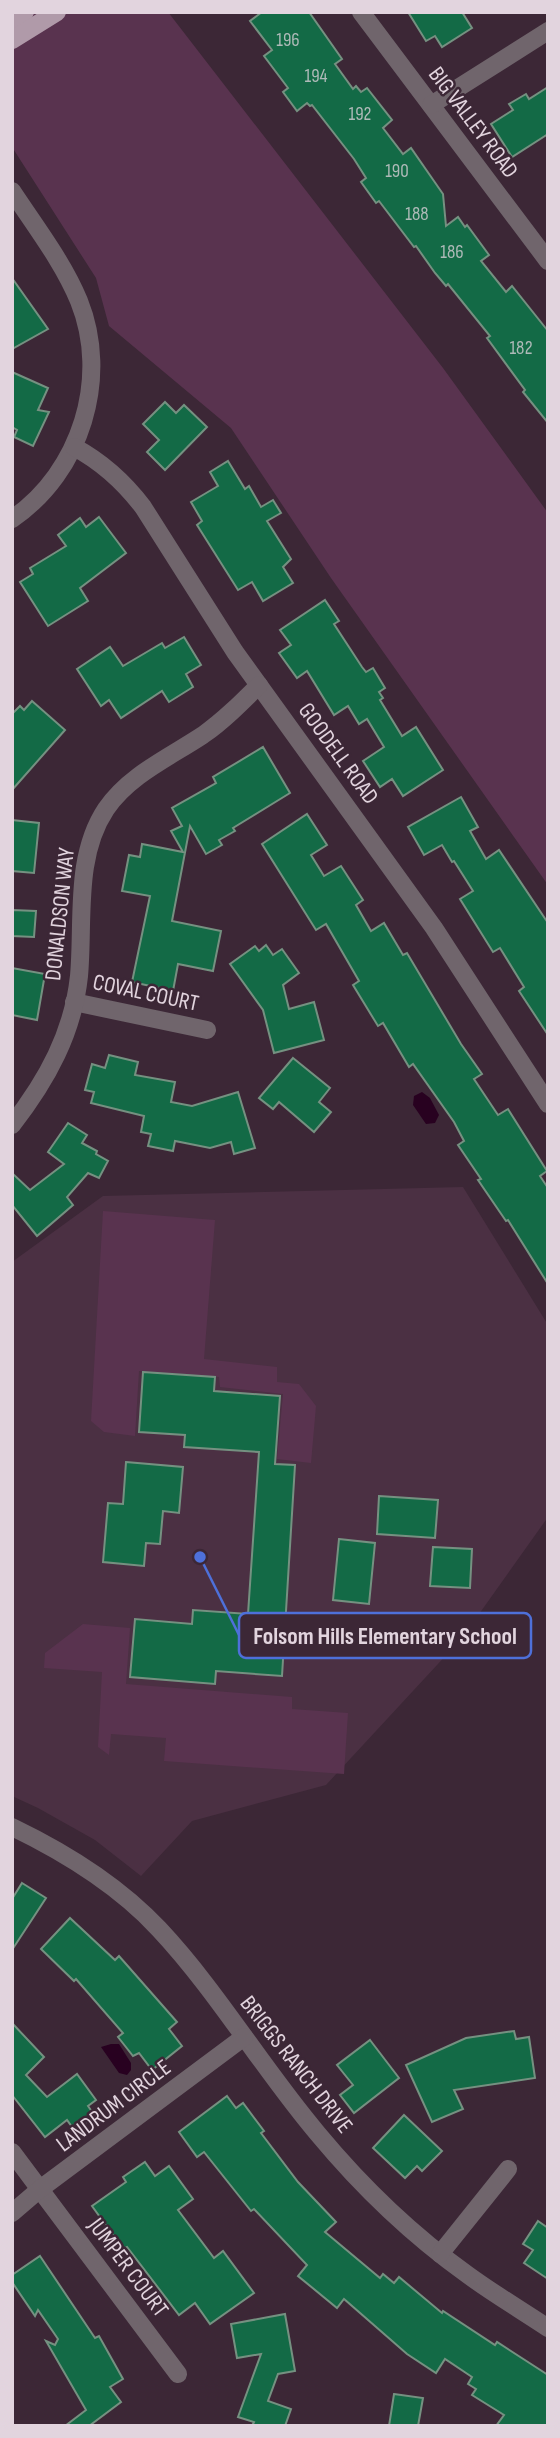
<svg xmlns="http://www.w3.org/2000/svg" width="560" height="2438" font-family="'Sofia Sans Condensed',sans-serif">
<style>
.built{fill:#4b3043}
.green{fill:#59334f}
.water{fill:#280120}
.building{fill:#136a46;stroke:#759181;stroke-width:2}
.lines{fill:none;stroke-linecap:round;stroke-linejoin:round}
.minor{stroke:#70656c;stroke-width:18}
.major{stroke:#b09aa9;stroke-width:18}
.labels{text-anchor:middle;stroke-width:5;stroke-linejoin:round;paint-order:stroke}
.number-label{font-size:19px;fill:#aebab8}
.street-label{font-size:23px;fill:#e2d4de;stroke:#3c2736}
.leader{fill:none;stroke:#4e70da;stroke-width:2.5}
.callout-dot{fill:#4e70da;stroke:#3c2736;stroke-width:2.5}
.callout{fill:#3c2736;stroke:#4e70da;stroke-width:2.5}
.callout-label{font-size:24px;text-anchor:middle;font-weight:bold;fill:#e2d4de}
</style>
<rect width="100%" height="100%" fill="#3c2736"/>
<!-- built -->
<polygon class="built" points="463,1187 548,1325 548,1517 462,1638 326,1785 192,1821 141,1876 95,1840 38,1808 12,1796 12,1262 103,1196"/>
<!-- green -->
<g class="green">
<polygon points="12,12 168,12 443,368 548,513 548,885 331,578 231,428 109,326 96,278 12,147"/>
<polygon points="103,1211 215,1220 204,1359 277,1367 277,1382 299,1384 316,1406 311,1463 277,1459 283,1394 220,1387 219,1377 139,1371 135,1436 104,1432 91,1421"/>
<polygon points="83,1624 130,1628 126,1684 292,1697 292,1709 348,1713 344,1774 164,1761 166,1738 111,1734 109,1755 98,1747 102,1672 44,1668 45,1653"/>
</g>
<!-- water -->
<g class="water">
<polygon points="422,1092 430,1098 439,1115 435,1123 426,1124 413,1105 414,1096"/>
<polygon points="111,2044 119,2044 131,2063 131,2070 127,2075 119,2073 101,2047"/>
</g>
<!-- building -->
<g class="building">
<polygon points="262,12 309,12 342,59 335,64 353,89 356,86 361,92 367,88 392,120 383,128 403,154 411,148 443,194 446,226 458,217 465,227 467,225 489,255 481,261 506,292 512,286 548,331 548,423 523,392 525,390 487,338 490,336 448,284 446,286 435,273 416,246 414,247 379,201 376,203 361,182 366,178 354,159 312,105 310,106 307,103 297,111 283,92 288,88 264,56 272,50 250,21"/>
<polygon points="408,12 462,12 472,28 442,47 435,36 426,41"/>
<polygon points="548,87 548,134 512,157 491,124 513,110 509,104 526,94 529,99"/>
<polygon points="12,278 48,329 12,349"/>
<polygon points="12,372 48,388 38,410 49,412 33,446 14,437 17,430 12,427"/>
<polygon points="165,402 176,413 184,405 207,427 165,470 147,452 159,440 143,424"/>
<polygon points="228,461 245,489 249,486 261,507 273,500 281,513 267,521 291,559 283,567 293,583 263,601 252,582 238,590 197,525 202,521 191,502 218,486 210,472"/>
<polygon points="99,517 126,553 80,588 88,601 48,626 20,582 33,574 30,568 66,546 58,535 80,518 86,527"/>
<polygon points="325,600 339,621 334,624 362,667 366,672 373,668 385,688 379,692 383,698 380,700 402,736 416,727 443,770 403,796 392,779 380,787 363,761 384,747 367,719 359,724 348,706 334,715 307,671 297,678 279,653 291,645 280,630"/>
<polygon points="184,637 201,665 186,674 193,687 169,702 162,691 121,718 109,700 101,706 77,669 110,647 123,666 162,643 165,648"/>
<polygon points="32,701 65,730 12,790 12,714 20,706 24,710"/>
<polygon points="263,747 290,793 233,828 235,831 219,840 222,845 206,854 190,826 172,921 221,931 213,971 178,964 173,991 132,982 150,896 122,891 129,855 140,857 142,844 183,852 171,831 182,826 172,808 216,783 213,777"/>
<polygon points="461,797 478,827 470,831 486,859 499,850 548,923 548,1035 519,991 524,987 500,948 493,952 460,899 473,891 454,861 452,862 442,845 424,855 408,827"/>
<polygon points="307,814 327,845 311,855 324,876 341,866 363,900 356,905 371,931 384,923 403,955 407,953 461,1044 482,1074 474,1079 498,1115 508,1109 547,1171 540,1176 548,1188 548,1284 508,1220 506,1221 478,1180 481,1179 458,1145 464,1141 454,1122 413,1064 409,1067 383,1023 378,1026 353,985 359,981 326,924 316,930 262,844"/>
<polygon points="12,820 39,823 34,873 12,871"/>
<polygon points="12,910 36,911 34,937 12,936"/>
<polygon points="266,945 273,955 282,949 299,973 283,985 289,1009 314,1002 324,1040 274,1053 263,1010 230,964 255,946 259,951"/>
<polygon points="12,968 45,974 37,1020 12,1015"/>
<polygon points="109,1055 138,1062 135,1075 175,1082 171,1102 192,1106 238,1092 255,1148 234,1154 231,1142 210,1148 175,1141 173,1151 148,1146 151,1134 141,1132 144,1116 91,1103 94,1092 85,1090 92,1064 105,1068"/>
<polygon points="293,1058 330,1088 319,1102 331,1112 314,1132 279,1102 273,1109 259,1098"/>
<polygon points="68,1123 87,1135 82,1143 97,1151 96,1154 108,1161 99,1178 88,1173 67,1197 73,1205 37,1236 12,1205 12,1173 30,1190 64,1164 48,1152"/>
<polygon points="143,1372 215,1377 214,1391 280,1396 275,1464 295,1465 282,1676 216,1671 215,1684 130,1677 135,1619 192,1624 193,1610 248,1614 259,1452 184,1447 185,1435 139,1432"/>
<polygon points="126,1462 183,1467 179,1513 163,1511 160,1544 146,1543 144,1566 103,1562 108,1503 123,1504"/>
<polygon points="379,1496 438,1500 435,1538 377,1534"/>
<polygon points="339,1539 375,1543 369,1604 333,1600"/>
<polygon points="433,1547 472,1549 470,1588 430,1586"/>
<polygon points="22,1883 46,1898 12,1950 12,1899"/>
<polygon points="70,1918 115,1960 119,1956 177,2022 169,2029 182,2046 152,2070 139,2053 133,2056 118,2037 123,2033 76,1979 74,1981 41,1949"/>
<polygon points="12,2023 44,2057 26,2075 47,2097 77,2074 96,2100 88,2106 95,2116 75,2131 67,2120 45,2137 12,2095"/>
<polygon points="514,2031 516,2039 529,2037 535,2078 454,2090 463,2109 432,2122 406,2065 466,2038"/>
<polygon points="370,2040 399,2078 354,2113 340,2095 353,2085 337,2065"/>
<polygon points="227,2096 236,2108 243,2103 264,2131 261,2133 298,2182 336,2222 325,2232 380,2278 383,2274 394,2283 399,2277 442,2313 443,2311 495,2345 497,2342 548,2375 548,2426 496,2426 504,2415 472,2395 476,2389 468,2384 472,2377 445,2359 436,2373 407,2354 344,2299 337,2308 298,2276 307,2265 254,2209 251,2211 204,2152 197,2157 179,2132"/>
<polygon points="404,2115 442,2151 422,2171 417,2166 405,2178 373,2148"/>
<polygon points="145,2162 155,2176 169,2166 193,2199 178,2210 214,2258 223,2251 254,2293 210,2324 195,2303 179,2315 127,2247 123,2249 92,2206 126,2182 123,2177"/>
<polygon points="538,2221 548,2228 548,2279 524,2263 533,2250 523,2244"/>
<polygon points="40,2256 95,2338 99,2336 123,2379 110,2387 121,2402 89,2426 65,2426 86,2410 46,2341 55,2345 58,2339 38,2310 35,2316 12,2282 12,2275"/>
<polygon points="285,2314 295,2371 278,2374 268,2401 291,2409 285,2426 252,2426 254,2422 238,2417 261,2354 237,2358 231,2324"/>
<polygon points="394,2394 423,2398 418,2426 389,2426"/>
</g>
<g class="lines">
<!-- minor -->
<g class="minor">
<polyline points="361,12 548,261"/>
<polyline points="431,105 548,31"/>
<path d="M 12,191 C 35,226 63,262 79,301 C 110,378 81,472 12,519"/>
<path d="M 74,447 C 102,462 124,482 143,507 L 235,652 L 434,928 L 548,1104"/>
<polyline points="74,1002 207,1030"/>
<path d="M 12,1125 C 47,1080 73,1033 79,976 C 84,921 74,857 106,809 C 129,775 170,757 203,735 C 223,721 241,703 259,685"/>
<path d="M 12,1827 C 66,1853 118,1885 159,1929 C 218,1992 262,2068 318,2134 C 362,2187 412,2235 468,2275 C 494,2294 521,2310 548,2328"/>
<polyline points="12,2152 178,2374"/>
<polyline points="12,2213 40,2189 244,2037"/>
<polyline points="440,2254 508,2169"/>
</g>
<!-- major -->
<g class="major">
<polyline points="12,20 25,12"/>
<polyline points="12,40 57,12"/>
</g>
</g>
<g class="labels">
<!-- number labels -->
<g class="number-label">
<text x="288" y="46">196</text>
<text x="316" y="82">194</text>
<text x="360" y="120">192</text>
<text x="397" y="177">190</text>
<text x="417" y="220">188</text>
<text x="452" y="258">186</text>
<text x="521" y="354">182</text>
</g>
<!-- street labels -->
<g class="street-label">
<text transform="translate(474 122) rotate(53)" y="8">BIG VALLEY ROAD</text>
<text transform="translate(339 753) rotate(54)" y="8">GOODELL ROAD</text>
<text transform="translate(59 914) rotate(-84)" y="8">DONALDSON WAY</text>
<text transform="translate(146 992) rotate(12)" y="8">COVAL COURT</text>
<text transform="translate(297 2064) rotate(52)" y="8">BRIGGS RANCH DRIVE</text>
<text transform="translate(113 2105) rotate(-37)" y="8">LANDRUM CIRCLE</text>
<text transform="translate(129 2267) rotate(53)" y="8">JUMPER COURT</text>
</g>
</g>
<!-- callouts -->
<path class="leader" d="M200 1557L239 1635"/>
<circle class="callout-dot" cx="200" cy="1557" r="7"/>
<rect class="callout" x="239" y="1613" width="292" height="45" rx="7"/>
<g class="callout-label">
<text x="385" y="1644">Folsom Hills Elementary School</text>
</g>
<!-- border -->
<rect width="560" height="2438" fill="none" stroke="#e2d4de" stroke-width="28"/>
</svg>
